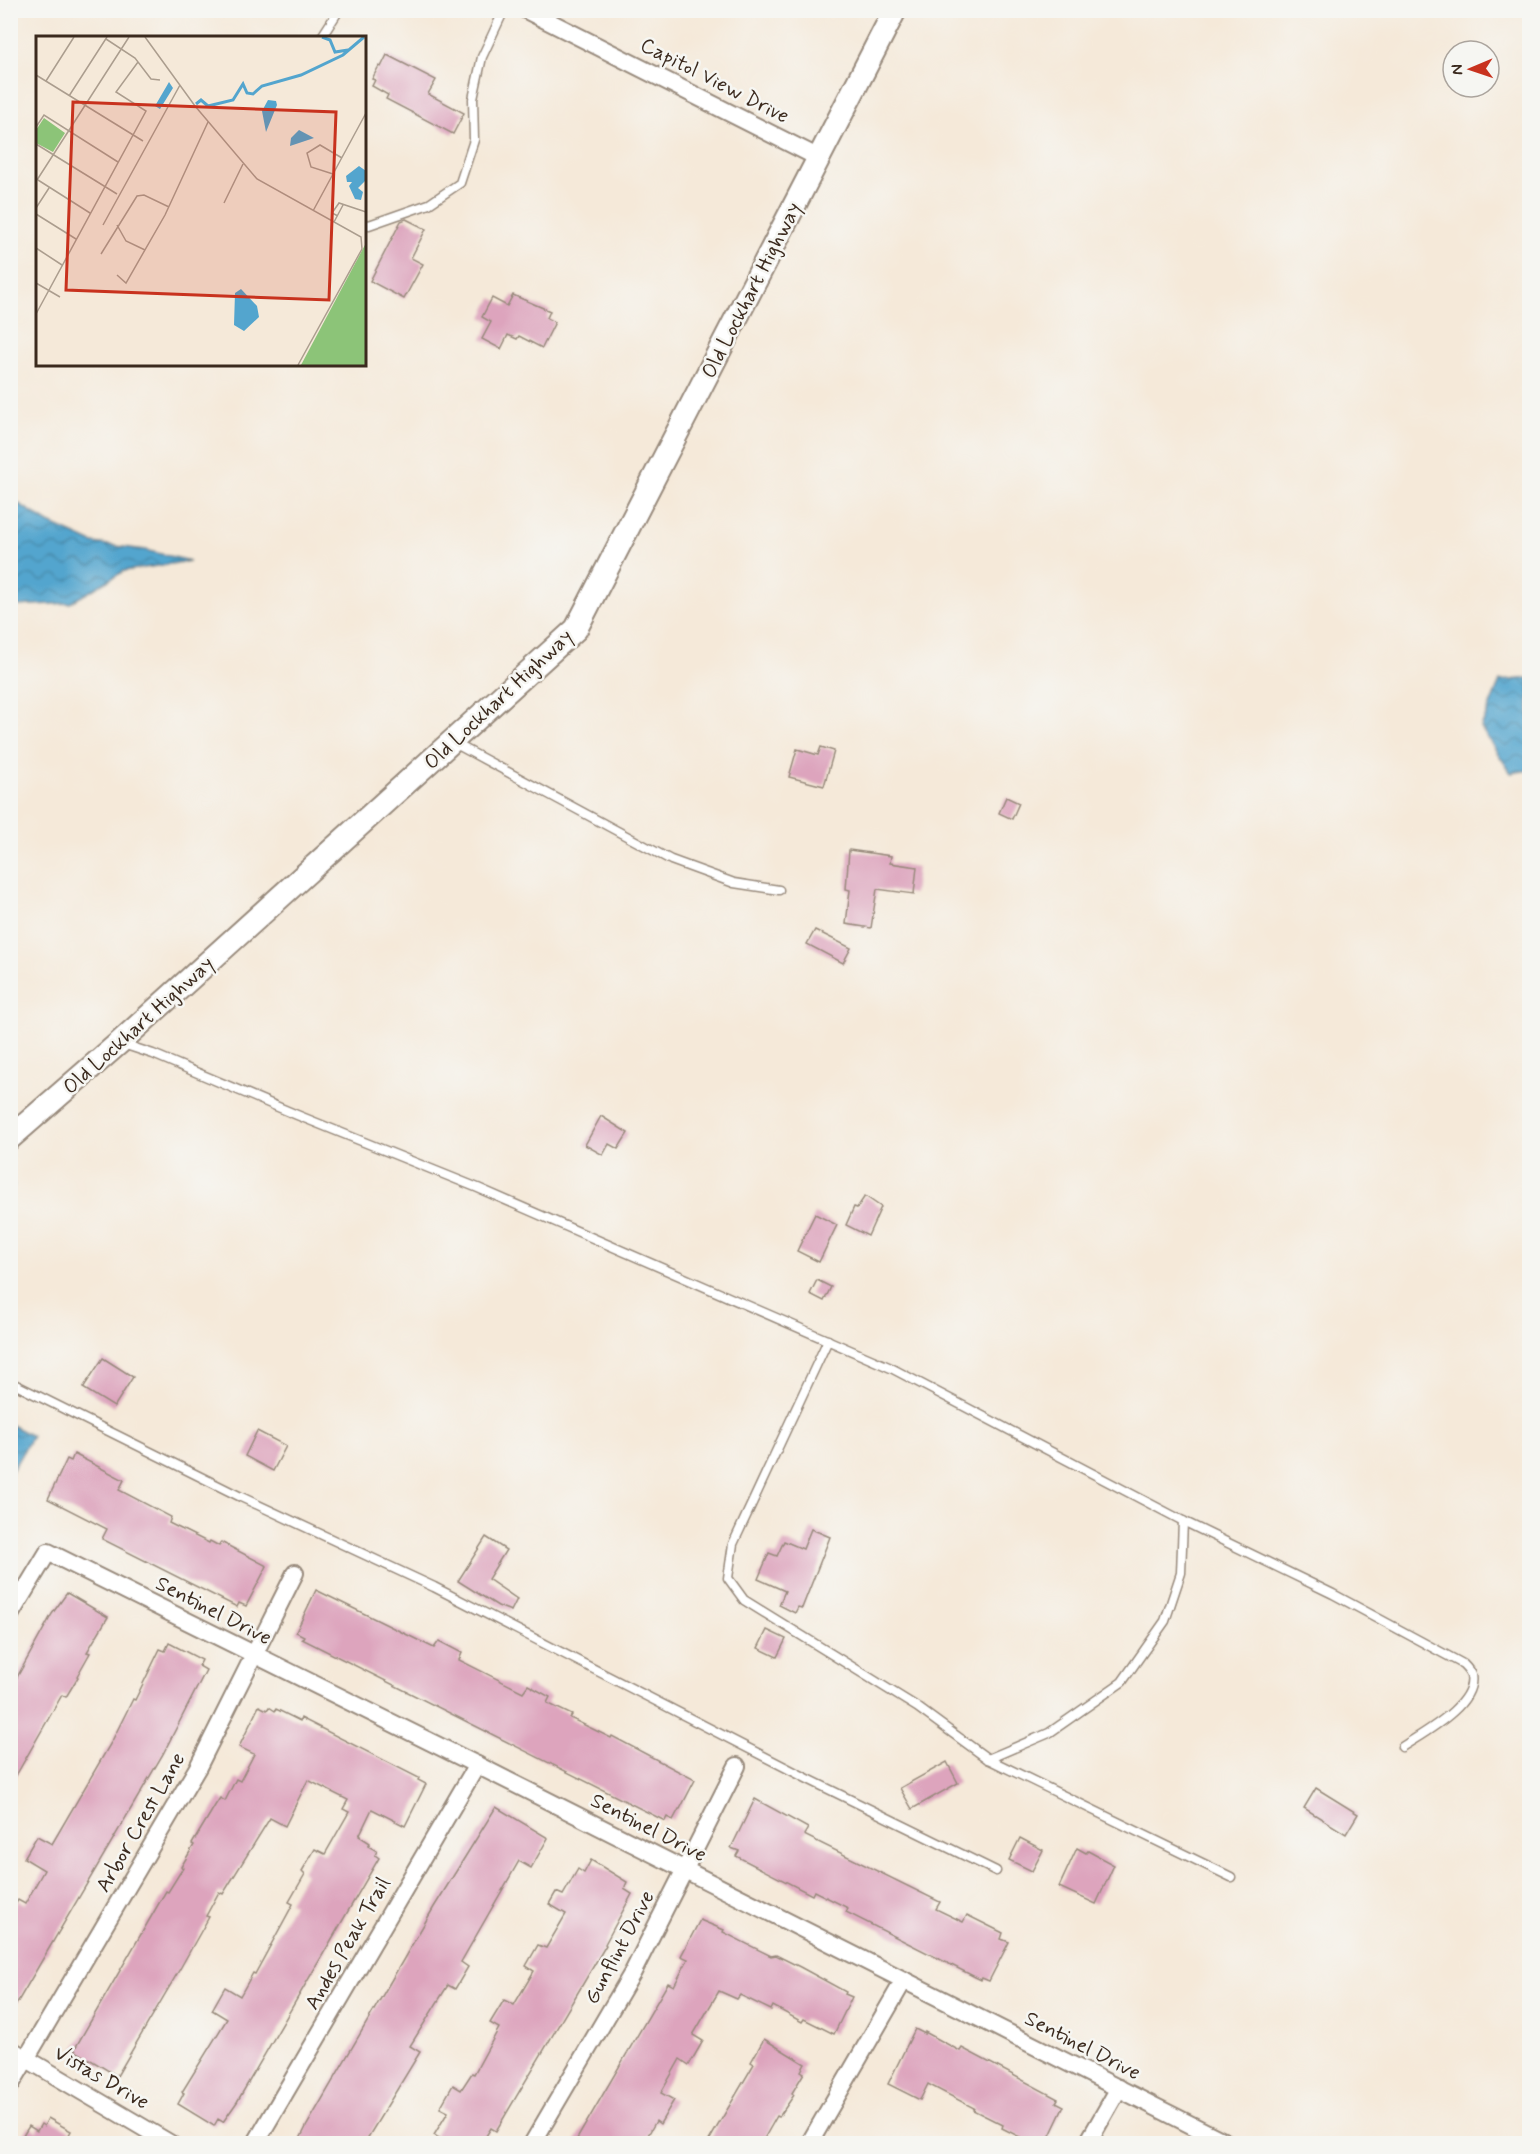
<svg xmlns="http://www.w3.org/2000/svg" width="1540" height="2154" font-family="Mynerve,sans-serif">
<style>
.water{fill:url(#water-waves);stroke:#476876;stroke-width:1.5}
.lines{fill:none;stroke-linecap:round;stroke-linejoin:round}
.stream{stroke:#53a5ce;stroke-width:5}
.building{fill:#dda4bd}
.lane-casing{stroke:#988a7c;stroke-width:11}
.street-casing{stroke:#988a7c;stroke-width:20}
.secondary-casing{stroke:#988a7c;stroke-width:26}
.lane{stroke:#fff;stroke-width:8}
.street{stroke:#fff;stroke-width:16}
.secondary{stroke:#fff;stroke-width:22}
.labels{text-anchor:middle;stroke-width:5;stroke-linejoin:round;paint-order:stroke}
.street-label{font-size:21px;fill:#3b2a1e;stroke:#f6f6f2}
.inset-river{fill:none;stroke:#53a5ce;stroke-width:3}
.inset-road{fill:none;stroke:#ab9d8e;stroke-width:1.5}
.view{fill:#c8321e;fill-opacity:0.15;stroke:#c8321e;stroke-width:3}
.inset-edge{fill:none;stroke:#3b2a1e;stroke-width:3}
</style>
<defs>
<pattern id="water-waves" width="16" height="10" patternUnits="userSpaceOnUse" patternTransform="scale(1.5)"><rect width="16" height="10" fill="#53a5ce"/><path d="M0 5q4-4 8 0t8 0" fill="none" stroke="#4687a7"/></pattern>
</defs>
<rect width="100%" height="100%" fill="#f6f6f2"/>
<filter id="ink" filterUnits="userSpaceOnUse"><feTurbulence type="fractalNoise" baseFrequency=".0167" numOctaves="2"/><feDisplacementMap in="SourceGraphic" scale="12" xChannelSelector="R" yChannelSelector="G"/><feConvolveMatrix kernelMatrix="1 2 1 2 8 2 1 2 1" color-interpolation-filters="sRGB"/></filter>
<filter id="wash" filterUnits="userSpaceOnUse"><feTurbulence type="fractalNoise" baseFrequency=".008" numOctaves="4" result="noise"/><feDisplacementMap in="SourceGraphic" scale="24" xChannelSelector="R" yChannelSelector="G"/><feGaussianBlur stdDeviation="1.35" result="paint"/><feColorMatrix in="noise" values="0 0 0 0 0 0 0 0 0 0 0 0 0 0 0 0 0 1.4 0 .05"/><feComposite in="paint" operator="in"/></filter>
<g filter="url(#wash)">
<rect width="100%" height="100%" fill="#f5e9d9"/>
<!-- water -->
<g class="water">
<polygon points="11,499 49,523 93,543 145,550 190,561 124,571 70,603 16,606 11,604"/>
<polygon points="1529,678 1529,770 1511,773 1481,728 1500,681"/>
<polygon points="11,1425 32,1436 11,1472"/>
</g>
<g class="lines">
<!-- stream -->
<polyline class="stream" points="10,1184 12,1186"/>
</g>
<g id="blocks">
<!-- building -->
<g class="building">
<polygon points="387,55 436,80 428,94 464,113 453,134 386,99 388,95 372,86 375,80 372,79 379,66 381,67"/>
<polygon points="406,219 426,229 411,258 423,264 404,299 370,281 401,221"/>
<polygon points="513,295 550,311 547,318 555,322 542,348 519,336 517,339 508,335 501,349 482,339 491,322 482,317 492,298 507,306"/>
<polygon points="821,747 834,751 824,786 789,777 797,749 818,755"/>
<polygon points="1006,797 1019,803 1012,819 999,813"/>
<polygon points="849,850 891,856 890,863 917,867 914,894 877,889 871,928 846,924 850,890 846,889"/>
<polygon points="815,930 851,948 843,963 807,944"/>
<polygon points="601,1116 628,1133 618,1149 609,1144 603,1155 585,1145"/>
<polygon points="865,1196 881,1207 868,1236 846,1225 854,1207 857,1208"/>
<polygon points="815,1214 837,1225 819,1262 797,1251"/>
<polygon points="817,1280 831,1287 824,1301 810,1294"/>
<polygon points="103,1358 133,1377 114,1407 83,1388"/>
<polygon points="257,1431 286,1446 273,1471 245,1456"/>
<polygon points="74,1454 124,1480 119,1490 171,1517 169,1523 209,1543 210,1541 219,1546 221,1542 267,1566 246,1606 239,1603 237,1607 102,1539 107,1529 48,1499 67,1459 71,1461"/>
<polygon points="811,1529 830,1537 802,1608 798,1607 795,1613 779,1605 785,1591 758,1579 769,1553 777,1556 784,1541 803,1549"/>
<polygon points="486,1537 506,1550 488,1579 517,1599 511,1611 498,1606 458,1581"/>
<polygon points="316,1590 434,1648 439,1641 462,1653 459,1660 523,1692 528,1685 550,1697 547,1703 572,1715 570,1718 611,1738 612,1736 695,1780 680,1809 679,1809 673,1820 667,1817 665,1821 302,1639 304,1636 296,1632"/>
<polygon points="67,1593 108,1617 87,1652 90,1653 77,1676 78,1677 66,1697 62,1695 10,1786 10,1676 16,1679 52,1614"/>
<polygon points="767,1630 786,1639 777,1657 758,1648"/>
<polygon points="169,1643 202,1660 199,1666 206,1670 163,1754 10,2015 10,1914 18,1900 25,1904 44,1870 24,1858 37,1836 52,1844 112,1741 133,1699 135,1700 160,1649 165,1651"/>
<polygon points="259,1706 267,1710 269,1707 275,1711 276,1709 300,1721 301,1718 419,1778 418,1780 426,1784 405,1826 372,1809 359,1836 370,1843 368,1846 377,1851 375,1855 379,1858 237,2102 223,2122 218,2119 214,2126 178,2104 184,2093 182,2092 227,2019 212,2010 225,1987 240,1996 253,1973 255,1974 293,1904 289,1902 305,1874 302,1871 315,1849 325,1854 349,1812 343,1809 348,1800 308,1780 285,1826 270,1818 223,1894 219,1892 206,1916 209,1917 181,1967 117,2076 74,2050 166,1891 168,1892 183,1868 181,1867 194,1845 192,1844 216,1804 220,1798 225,1801 236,1779 240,1781 254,1754 239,1747"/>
<polygon points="947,1762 958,1783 912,1809 900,1788"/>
<polygon points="1316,1788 1358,1814 1346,1834 1304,1808"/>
<polygon points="755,1799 808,1828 804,1835 940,1902 936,1909 963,1922 967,1915 1003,1933 1001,1939 1009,1942 989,1981 982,1978 981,1980 846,1912 848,1908 814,1891 812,1895 736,1856 739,1851 731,1848"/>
<polygon points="496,1807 548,1838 531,1868 519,1861 461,1962 468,1967 455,1989 448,1985 410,2046 420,2052 364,2144 308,2144 300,2139 307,2125 434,1907"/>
<polygon points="1020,1838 1043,1850 1032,1871 1009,1860"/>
<polygon points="1077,1848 1086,1853 1088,1851 1114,1865 1096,1904 1059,1887"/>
<polygon points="591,1860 627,1882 624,1889 632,1894 605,1944 606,1945 496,2131 491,2128 481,2144 449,2144 434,2135 448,2112 440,2108 453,2085 461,2090 472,2073 474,2074 499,2028 490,2023 504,2000 514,2005 534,1971 526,1966 538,1945 546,1948 566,1914 549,1904 556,1892 563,1895 578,1869 584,1873"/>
<polygon points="700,1920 724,1930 723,1932 771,1956 776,1955 800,1967 846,1992 845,1994 852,1997 834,2034 804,2019 802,2022 773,2006 771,2010 740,1995 737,1999 719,1991 693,2035 703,2041 689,2065 680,2059 661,2093 674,2100 660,2124 656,2121 643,2144 574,2144 668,1983 674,1986 688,1959 681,1956"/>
<polygon points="915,2029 925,2034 925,2032 960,2051 962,2048 1058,2099 1056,2102 1064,2106 1046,2144 1034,2144 1002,2128 1003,2125 973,2110 974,2108 928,2084 920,2100 888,2084"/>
<polygon points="764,2039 805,2064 801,2071 804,2073 792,2093 794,2095 779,2117 777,2116 761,2144 707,2144 754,2064 751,2062"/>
<polygon points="48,2118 71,2131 64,2144 18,2144 29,2126 37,2131 41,2124 44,2126"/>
</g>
</g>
</g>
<g filter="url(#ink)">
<use href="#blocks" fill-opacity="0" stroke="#988a7c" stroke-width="1.5"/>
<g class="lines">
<!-- lane casing -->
<g class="lane-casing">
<g id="lane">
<polyline points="321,38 339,10"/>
<polyline points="364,224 369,225 429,204 460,183 474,140 473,99 482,57 504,10"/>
<polyline points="454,743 671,860 734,883 779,890"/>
<path d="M 123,1044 L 153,1054 L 297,1115 L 478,1188 L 891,1368 L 1183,1521 L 1333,1594 L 1463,1664 C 1466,1667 1470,1672 1471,1675 C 1477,1705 1423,1733 1402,1747"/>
<polyline points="828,1340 733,1544 728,1578 744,1600 917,1707 988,1759 1231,1877"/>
<polyline points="10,1382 241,1497 434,1587 808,1779 996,1871"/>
<polyline points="988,1759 1049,1733 1122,1682 1165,1621 1181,1573 1183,1521"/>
</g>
</g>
<!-- street casing -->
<g class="street-casing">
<g id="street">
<polyline points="526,10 819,158"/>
<polyline points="10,1615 48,1552 477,1765 1229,2144"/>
<polyline points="10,2049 171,2144"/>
<polyline points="10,2086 198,1767 295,1573"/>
<polyline points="255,2144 477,1765"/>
<polyline points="532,2144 633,1972 737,1766"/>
<polyline points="809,2144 904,1980"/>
<polyline points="1087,2144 1119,2088"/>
</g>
</g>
<!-- secondary casing -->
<g class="secondary-casing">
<polyline id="secondary" points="10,1138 119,1043 576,629 895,10"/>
</g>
<!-- lane -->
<use href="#lane" class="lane"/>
<!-- street -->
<use href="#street" class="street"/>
<!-- secondary -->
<use href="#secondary" class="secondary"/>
</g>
</g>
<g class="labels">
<!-- street labels -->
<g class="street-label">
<text transform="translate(715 80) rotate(27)" y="7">Capitol View Drive</text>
<text transform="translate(751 290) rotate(-63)" y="7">Old Lockhart Highway</text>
<text transform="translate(498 699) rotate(-43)" y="7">Old Lockhart Highway</text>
<text transform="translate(138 1025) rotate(-42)" y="7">Old Lockhart Highway</text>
<text transform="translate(214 1610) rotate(27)" y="7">Sentinel Drive</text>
<text transform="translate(140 1822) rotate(-60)" y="7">Arbor Crest Lane</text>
<text transform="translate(649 1827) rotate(27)" y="7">Sentinel Drive</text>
<text transform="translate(347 1943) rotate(-60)" y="7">Andes Peak Trail</text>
<text transform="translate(619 1947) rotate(-62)" y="7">Gunflint Drive</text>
<text transform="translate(1083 2045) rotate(27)" y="7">Sentinel Drive</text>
<text transform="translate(102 2077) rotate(30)" y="7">Vistas Drive</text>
</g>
</g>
<!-- overview -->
<g transform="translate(36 36)">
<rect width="330" height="330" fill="#f5e9d9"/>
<path d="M 330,207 L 330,329 L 265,329 Z" fill="#8cc478"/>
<path d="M 8,82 L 29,97 L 17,116 L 0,107 L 0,94 Z" fill="#8cc478"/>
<path d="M 133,46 L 137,52 L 124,73 L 119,70 ZM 232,64 L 240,65 L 241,69 L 230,96 L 226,75 ZM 263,94 L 278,102 L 254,110 L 255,102 ZM 323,130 L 330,135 L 329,145 L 322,152 L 327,156 L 325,164 L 319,163 L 313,150 L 316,146 L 311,146 L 310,140 ZM 205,253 L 221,270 L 223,281 L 208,295 L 198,289 L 199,257 Z" fill="#53a5ce"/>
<path class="inset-river" d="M 286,1 L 294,4 L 299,16 L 312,14M 160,68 L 165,64 L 172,70 L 197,64 L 207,48 L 211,57 L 217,58 L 226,50 L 265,39 L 307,19 L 328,1"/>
<path class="inset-road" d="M 109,1 L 159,70 L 221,143 L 325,201 L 326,213 L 262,329M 70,3 L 99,22 L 115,43 L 124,44M 0,39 L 107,105M 10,45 L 38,1M 33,60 L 71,1M 0,91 L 8,79 L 82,126M 0,108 L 81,158M 297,138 L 275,131 L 271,117 L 284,109 L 306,122M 1,144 L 93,1M 2,144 L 54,177M 188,167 L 207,128M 0,172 L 13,152M 277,175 L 330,77M 0,178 L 40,203M 302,180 L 296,177 L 303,167 L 330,176M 298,186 L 307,169M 67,189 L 144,49M 81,189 L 90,205 L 109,214M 0,212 L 26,229M 65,218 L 101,160 L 108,159 L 133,171M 81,239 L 90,247 L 129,179 L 172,86M 0,247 L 24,261M 0,278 L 110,75 L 80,56 L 102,26"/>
<path class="view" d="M 37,66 L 300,76 L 293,264 L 30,254 Z"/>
<rect width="330" height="330" class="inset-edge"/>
</g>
<!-- margin -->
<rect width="1540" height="2154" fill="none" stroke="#f6f6f2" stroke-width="36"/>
<!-- north arrow -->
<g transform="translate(1471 69) rotate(268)"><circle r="28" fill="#f6f6f2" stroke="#aba49d" stroke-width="1.5"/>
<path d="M0-4.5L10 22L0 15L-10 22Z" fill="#c8321e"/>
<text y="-9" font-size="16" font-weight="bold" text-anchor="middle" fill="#3b2a1e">N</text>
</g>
</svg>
